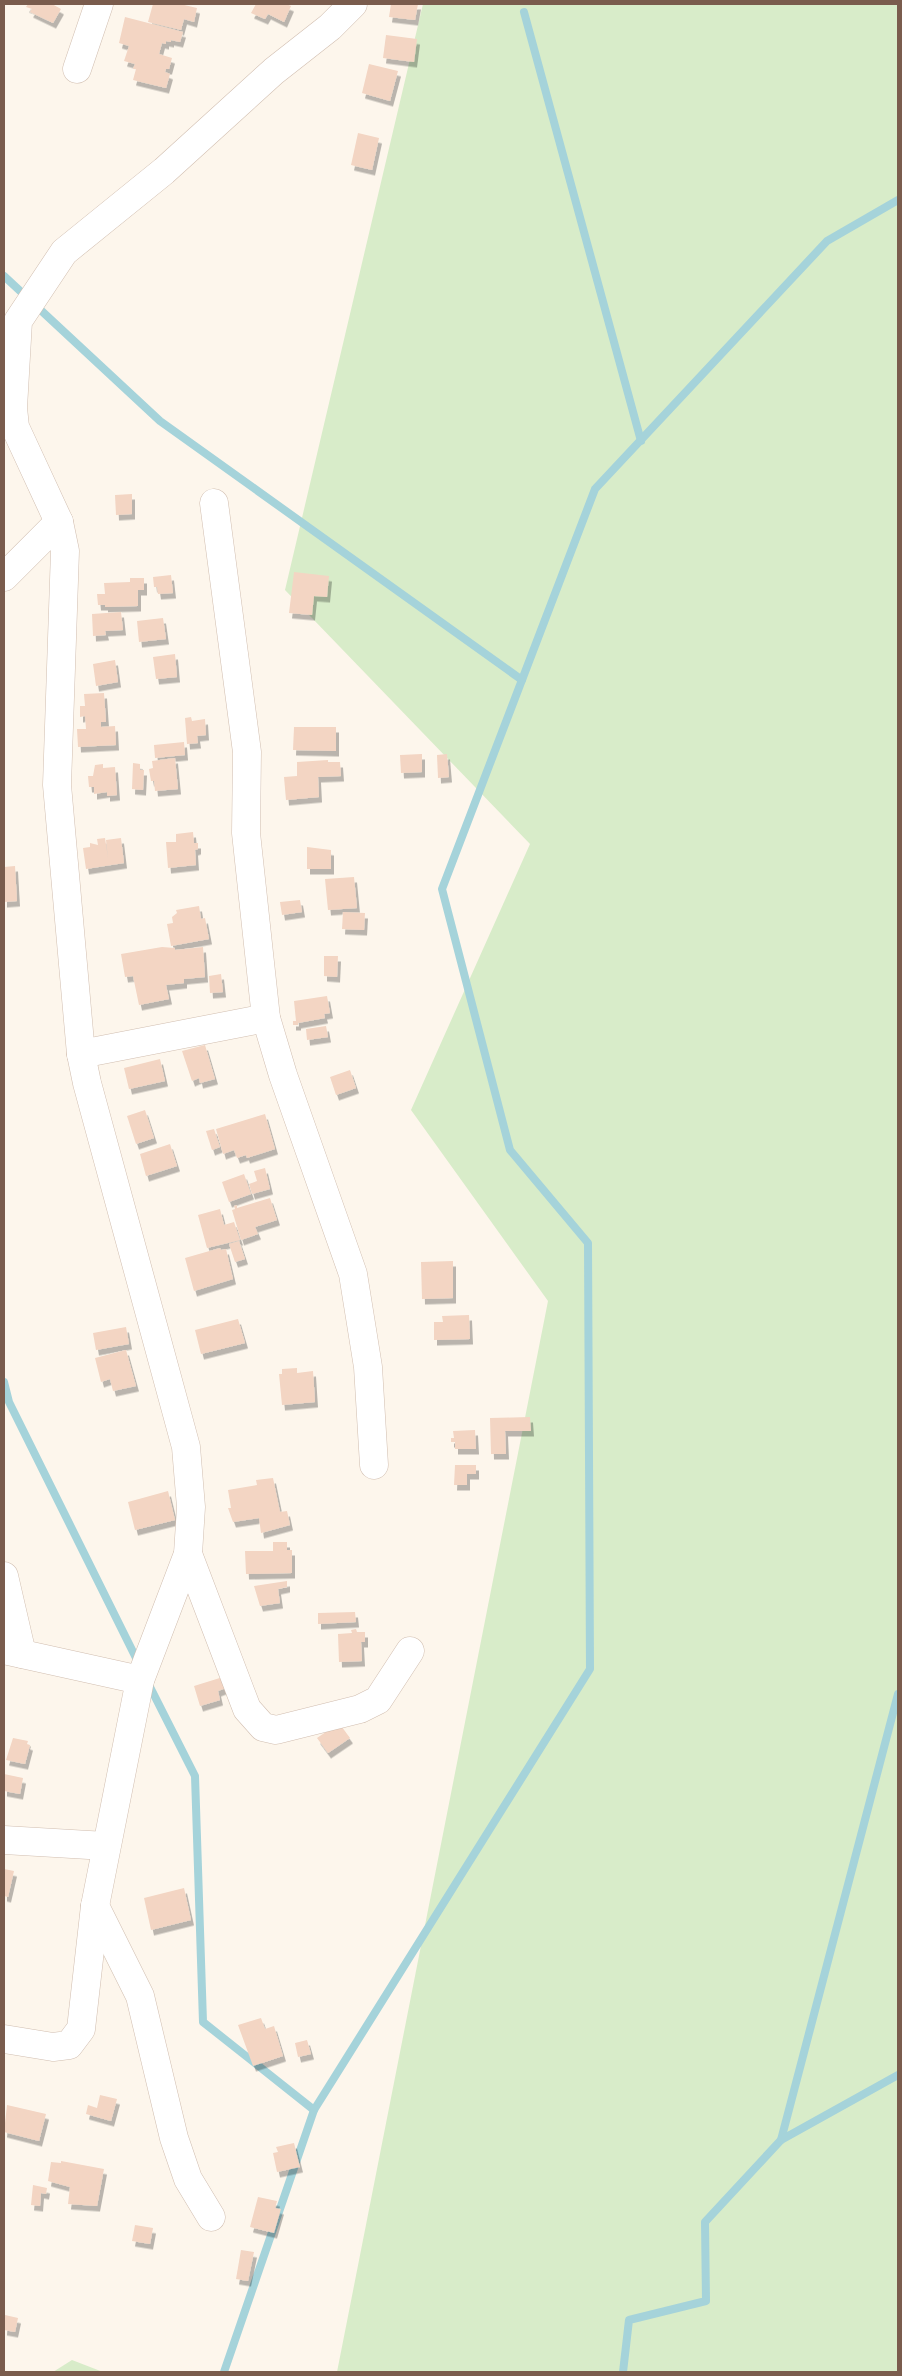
<svg xmlns="http://www.w3.org/2000/svg" width="902" height="2376" font-family="Quicksand,sans-serif">
<style>
.green{fill:#d8ecc9}
.lines{fill:none;stroke-linecap:round;stroke-linejoin:round}
.stream{stroke:#a5d3da;stroke-width:8}
.building{fill:#f3d5c3;filter:url(#shadow)}
.minor-casing{stroke:#d1beb0;stroke-width:29}
.minor{stroke:#fff;stroke-width:28}
</style>
<defs>
<filter id="shadow"><feDropShadow dx="3" dy="5.5" stdDeviation="0" flood-color="#0004"/></filter>
</defs>
<rect width="100%" height="100%" fill="#fdf6ec"/>
<!-- green -->
<g class="green">
<polygon points="423,4 898,4 898,2372 337,2372 548,1301 411,1110 530,844 285,590"/>
<polygon points="72,2360 103,2372 53,2372"/>
</g>
<g class="lines">
<!-- stream -->
<g class="stream">
<polyline points="524,12 641,441"/>
<polyline points="4,276 160,421 522,680"/>
<polyline points="4,1382 9,1402 139,1664"/>
<polyline points="147,1681 195,1776 203,2022 314,2110"/>
<polyline points="781,2140 898,1694"/>
<polyline points="224,2372 314,2110 590,1669 588,1243 510,1150 442,889 595,489 827,241 898,200"/>
<polyline points="623,2372 629,2320 706,2301 705,2222 781,2140 898,2075"/>
</g>
</g>
<!-- building -->
<g class="building">
<polygon points="28,4 52,4 61,9 53,23 30,12 32,9 26,7"/>
<polygon points="153,4 180,4 197,8 194,22 184,19 181,30 148,22"/>
<polygon points="256,4 286,4 291,6 284,22 268,14 265,19 251,13"/>
<polygon points="391,4 418,4 415,20 389,17"/>
<polygon points="125,17 183,32 180,42 171,40 171,42 166,41 166,44 162,43 159,54 172,58 169,69 166,69 165,72 170,74 166,88 133,80 136,69 133,69 135,64 124,61 129,46 119,43"/>
<polygon points="386,35 417,39 414,62 383,58"/>
<polygon points="369,64 398,71 390,101 362,93"/>
<polygon points="358,133 379,138 372,170 351,165"/>
<polygon points="132,494 132,514 116,515 115,495"/>
<polygon points="294,572 329,576 327,597 314,596 312,615 289,613"/>
<polygon points="171,575 173,593 158,594 157,587 154,587 153,577"/>
<polygon points="130,578 144,578 144,590 138,590 138,606 105,607 105,605 98,605 97,594 105,594 104,583 130,582"/>
<polygon points="121,612 123,630 105,631 106,635 93,636 92,614"/>
<polygon points="163,618 166,639 139,642 137,621"/>
<polygon points="175,654 177,677 156,679 153,657"/>
<polygon points="115,660 118,682 96,686 93,664"/>
<polygon points="104,693 106,722 101,722 101,727 115,726 116,745 78,747 77,729 86,729 85,716 80,717 80,706 85,706 84,694"/>
<polygon points="191,717 192,721 205,719 206,735 197,736 198,743 187,744 185,718"/>
<polygon points="294,727 336,727 336,751 293,750"/>
<polygon points="184,742 185,755 155,758 154,745"/>
<polygon points="422,754 422,772 401,773 400,755"/>
<polygon points="447,754 449,777 438,778 437,755"/>
<polygon points="175,758 178,789 155,791 154,781 151,781 149,769 153,768 152,761"/>
<polygon points="328,760 328,762 340,762 341,776 318,777 319,797 286,800 284,777 297,776 297,762"/>
<polygon points="133,763 140,764 140,770 144,770 143,790 132,789"/>
<polygon points="103,764 103,768 115,767 117,795 107,796 107,792 94,794 94,787 89,787 88,776 93,776 95,765"/>
<polygon points="193,832 194,843 198,843 198,849 195,850 196,865 168,868 166,842 176,842 176,834"/>
<polygon points="105,838 108,858 106,840 121,838 124,863 86,869 83,848 90,847 90,843 98,845 97,839"/>
<polygon points="307,847 331,850 331,869 307,869"/>
<polygon points="15,866 17,901 4,902 4,867"/>
<polygon points="354,877 357,908 328,910 325,879"/>
<polygon points="300,900 302,912 282,915 280,902"/>
<polygon points="199,906 201,919 205,918 209,939 171,946 167,924 173,923 172,917 177,913 176,910"/>
<polygon points="343,912 365,913 364,930 342,929"/>
<polygon points="162,947 175,948 175,950 203,947 205,977 184,979 184,983 166,985 169,999 139,1005 133,976 125,977 121,954"/>
<polygon points="324,956 338,956 337,977 324,976"/>
<polygon points="221,974 223,992 210,993 209,976"/>
<polygon points="327,996 330,1013 324,1014 325,1018 298,1023 298,1025 293,1025 293,1021 296,1021 294,1001"/>
<polygon points="326,1026 328,1037 307,1040 306,1029"/>
<polygon points="205,1045 215,1079 200,1083 199,1078 192,1081 182,1051"/>
<polygon points="160,1059 165,1081 129,1089 124,1068"/>
<polygon points="350,1070 356,1088 336,1095 330,1077"/>
<polygon points="145,1110 154,1138 136,1144 127,1116"/>
<polygon points="265,1114 275,1149 247,1158 246,1155 237,1158 234,1150 223,1154 216,1129"/>
<polygon points="214,1129 220,1147 212,1150 206,1131"/>
<polygon points="170,1144 177,1166 146,1176 140,1154"/>
<polygon points="265,1168 270,1189 252,1194 249,1184 257,1181 254,1171"/>
<polygon points="244,1174 251,1194 229,1202 222,1182"/>
<polygon points="270,1198 277,1220 255,1227 258,1234 241,1240 232,1210 235,1209 234,1206 237,1205 237,1208"/>
<polygon points="220,1209 224,1225 234,1222 240,1240 207,1248 198,1215"/>
<polygon points="239,1241 245,1259 235,1262 229,1244"/>
<polygon points="220,1248 221,1250 226,1249 233,1279 194,1291 185,1258"/>
<polygon points="453,1261 453,1298 422,1299 421,1262"/>
<polygon points="469,1315 470,1339 434,1340 434,1322 443,1322 442,1316"/>
<polygon points="238,1319 245,1343 201,1354 195,1330"/>
<polygon points="126,1327 129,1344 96,1350 93,1333"/>
<polygon points="126,1350 136,1386 113,1391 110,1379 101,1382 95,1358"/>
<polygon points="297,1368 297,1373 313,1371 315,1402 282,1405 279,1374 282,1374 282,1369"/>
<polygon points="530,1417 531,1431 505,1431 506,1454 491,1454 490,1418"/>
<polygon points="475,1430 476,1449 455,1449 455,1442 451,1442 451,1438 454,1438 453,1431"/>
<polygon points="455,1465 476,1465 476,1474 467,1474 467,1485 454,1485"/>
<polygon points="273,1478 280,1512 287,1511 290,1525 261,1533 259,1518 233,1522 228,1508 231,1508 228,1490 257,1485 256,1480"/>
<polygon points="168,1491 175,1520 135,1530 128,1502"/>
<polygon points="273,1542 287,1542 287,1550 292,1550 292,1573 246,1574 245,1551 273,1551"/>
<polygon points="287,1581 287,1587 278,1589 280,1603 260,1606 254,1586"/>
<polygon points="355,1612 356,1622 318,1624 318,1613"/>
<polygon points="356,1629 357,1632 365,1632 365,1642 361,1642 362,1661 339,1662 338,1634 352,1633 351,1630"/>
<polygon points="223,1677 226,1688 218,1691 220,1700 200,1706 194,1686"/>
<polygon points="339,1723 350,1738 328,1753 317,1738"/>
<polygon points="13,1738 28,1741 27,1744 30,1745 25,1764 6,1760"/>
<polygon points="4,1774 23,1778 20,1794 4,1791"/>
<polygon points="4,1869 14,1871 8,1897 4,1896"/>
<polygon points="184,1888 191,1920 151,1930 144,1898"/>
<polygon points="261,2018 265,2029 274,2026 283,2056 253,2066 238,2025"/>
<polygon points="307,2040 311,2054 298,2057 295,2043"/>
<polygon points="100,2095 117,2099 111,2121 86,2114 88,2105 97,2108"/>
<polygon points="7,2105 46,2114 39,2141 4,2132"/>
<polygon points="294,2143 300,2167 277,2172 273,2153 278,2152 276,2147"/>
<polygon points="61,2161 104,2169 97,2206 68,2204 70,2187 48,2181 51,2162 61,2163"/>
<polygon points="33,2185 47,2188 46,2194 41,2193 40,2206 31,2205"/>
<polygon points="258,2197 277,2201 275,2208 281,2209 274,2233 250,2227"/>
<polygon points="135,2225 153,2228 150,2244 132,2241"/>
<polygon points="241,2250 254,2252 248,2281 236,2279"/>
<polygon points="5,2315 18,2318 15,2332 4,2330"/>
</g>
<g class="lines">
<!-- minor casing -->
<g class="minor-casing">
<g id="minor">
<polyline points="77,69 99,4"/>
<polyline points="214,503 247,752 246,833 266,1018 283,1075 353,1274 368,1367 374,1465"/>
<polyline points="4,577 59,522"/>
<polyline points="81,1054 266,1018"/>
<polyline points="188,1554 247,1709 263,1727 276,1730 360,1709 378,1700 410,1651"/>
<polyline points="4,1576 22,1654"/>
<polyline points="4,1650 140,1680"/>
<polyline points="4,1840 106,1846"/>
<polyline points="95,1906 140,1996 174,2138 188,2179 211,2217"/>
<polyline points="4,2039 53,2047 69,2045 81,2029 95,1906 140,1680 188,1554 191,1507 186,1447 87,1083 81,1054 57,785 65,551 59,522 15,427 13,408 18,321 64,252 164,171 274,71 330,27 353,4"/>
</g>
</g>
<!-- minor -->
<use href="#minor" class="minor"/>
</g>
<!-- border -->
<rect width="902" height="2376" fill="none" stroke="#7a5c4d" stroke-width="10"/>
</svg>
